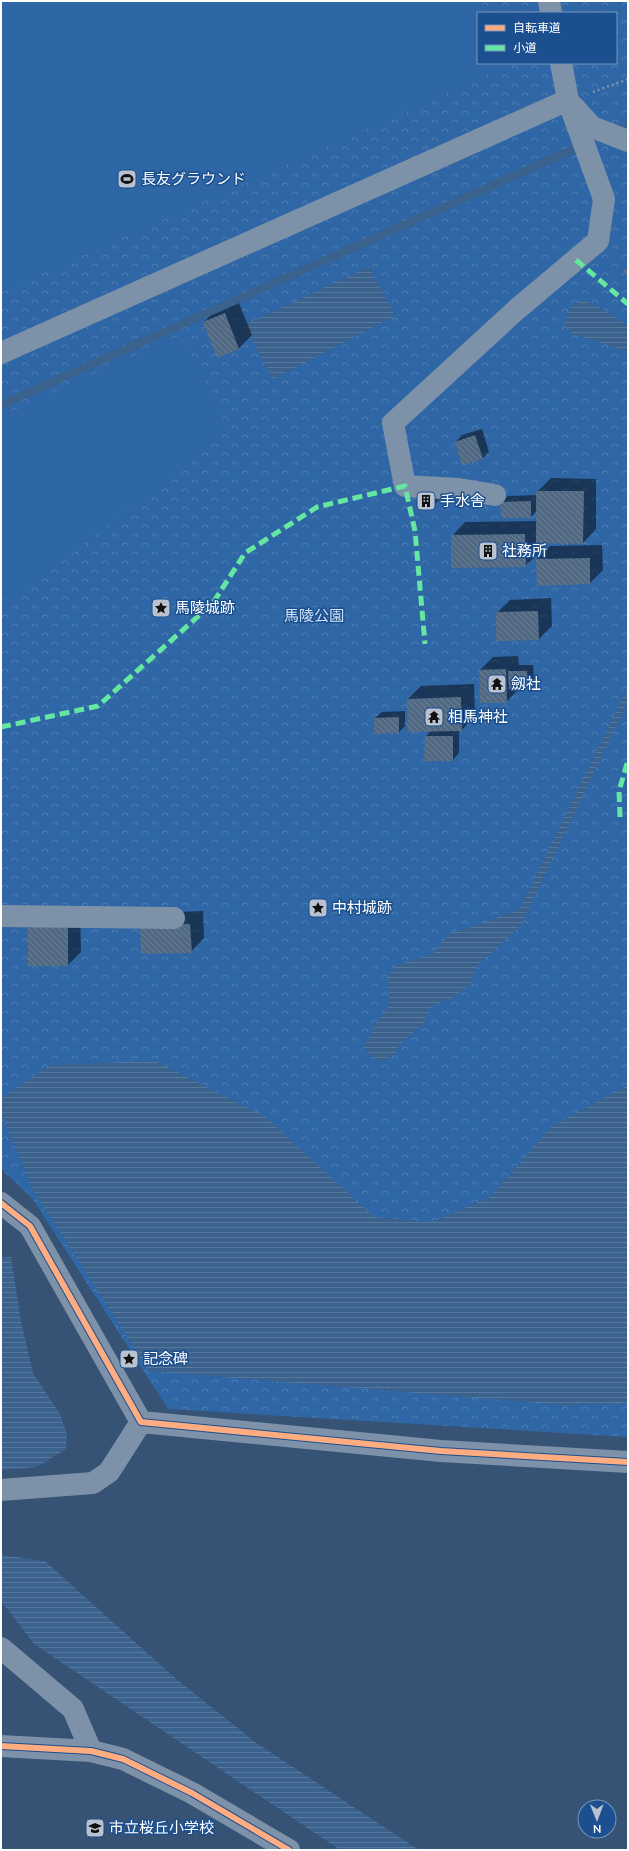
<svg xmlns="http://www.w3.org/2000/svg" width="629" height="1851" font-family="Mulish,'Noto Sans JP',sans-serif">
<style>
.park{fill:url(#park-crowns);fill-rule:evenodd}
.pitch{fill:#2f66a5}
.water{fill:url(#water-rules)}
.shadow{fill:#0007}
.lines{fill:none;stroke-linecap:round;stroke-linejoin:round}
.stream{stroke:#3b618d;stroke-width:8}
.building{fill:url(#building-back-hatch)}
.path{stroke:#7d92a8;stroke-width:2.5;stroke-dasharray:2 3;stroke-linecap:butt}
.minor{stroke:#7d92a8;stroke-width:22}
.quiet{stroke:#66e7a1;stroke-width:5;stroke-dasharray:10 5;stroke-linecap:butt}
.cycleway-casing{stroke:#1b4f8f;stroke-width:8}
.cycleway{stroke:#ffac80;stroke-width:6}
.labels{text-anchor:middle;stroke-width:3;stroke-linejoin:round;paint-order:stroke}
.poi-label{font-size:15px;fill:#fff;stroke:#1b4f8f;text-anchor:start}
.park-label{font-size:15px;fill:#cfe3fa;stroke:#1b4f8f}
</style>
<defs>
<pattern id="park-crowns" width="20" height="18" patternUnits="userSpaceOnUse"><rect width="20" height="18" fill="#2f66a5"/><path d="M2 6a3 3 0 1 1 6 0M12 15a3 3 0 1 1 6 0" fill="none" stroke="#4e7db2"/></pattern>
<pattern id="water-rules" width="6" height="5" patternUnits="userSpaceOnUse"><rect width="6" height="5" fill="#3b618d"/><path d="M0 2.5h6" fill="none" stroke="#58799e"/></pattern>
<pattern id="building-back-hatch" width="6" height="6" patternUnits="userSpaceOnUse"><rect width="6" height="6" fill="#526984"/><path d="M-1 5l2 2M0 0l6 6M5-1l2 2" fill="none" stroke="#6c8096"/></pattern>
</defs>
<rect width="100%" height="100%" fill="#365274"/>
<!-- park -->
<path class="park" d="M 1,1 L 628,1 L 628,1437 L 168,1409 L 32,1198 L 1,1169 ZM 478,13 L 616,13 L 616,63 L 478,63 Z"/>
<!-- pitch -->
<g class="pitch">
<polygon points="1,1 480,1 485,13 478,13 478,63 505,63 506,67 1,292"/>
<polygon points="182,335 228,430 6,606 1,592 1,416"/>
</g>
<!-- water -->
<g class="water">
<polygon points="369,267 395,316 273,379 244,325"/>
<polygon points="584,300 603,309 628,326 628,352 596,341 572,334 564,322 571,306"/>
<polygon points="628,687 628,701 521,925 476,967 470,984 452,998 434,1005 427,1012 425,1022 398,1046 396,1053 384,1061 376,1061 364,1047 376,1023 389,1006 388,975 397,965 433,954 451,932 467,929 520,909"/>
<polygon points="155,1061 265,1116 374,1217 432,1222 490,1197 552,1126 628,1085 628,1403 562,1405 149,1371 33,1190 1,1113 1,1098 50,1065"/>
<polygon points="11,1257 21,1321 33,1373 60,1414 67,1434 66,1449 37,1467 1,1470 1,1258"/>
<polygon points="1,1555 45,1561 174,1677 255,1742 419,1850 340,1850 34,1644 1,1601"/>
</g>
<!-- shadow -->
<g class="shadow">
<polygon points="238,301 252,335 239,348 218,356 204,322 217,309"/>
<polygon points="482,429 489,452 483,458 456,442 462,435"/>
<polygon points="551,478 596,479 596,529 583,543 538,542 539,553 525,566 452,536 465,522 537,521 537,510 531,517 501,502 508,496 537,495 538,491"/>
<polygon points="439,487 440,499 433,506 421,507"/>
<polygon points="602,545 603,570 590,583 537,559 550,546"/>
<polygon points="551,598 552,626 539,639 497,613 510,600"/>
<polygon points="518,656 519,665 533,665 534,681 527,688 520,688 506,702 480,670 493,657"/>
<polygon points="474,684 475,716 462,730 459,730 459,753 453,760 426,736 432,730 408,699 421,686"/>
<polygon points="405,711 405,726 399,732 375,718 382,712"/>
<polygon points="80,911 81,952 68,965 42,912"/>
<polygon points="203,911 204,938 191,952 154,913"/>
</g>
<g class="lines">
<!-- stream -->
<g class="stream">
<polyline points="614,131 628,125"/>
<polyline points="1,405 583,145"/>
</g>
</g>
<!-- building -->
<g class="building">
<polygon points="628,267 628,277 623,271"/>
<polygon points="225,313 239,349 217,358 203,322"/>
<polygon points="475,435 483,459 462,466 455,442"/>
<polygon points="536,491 584,491 583,544 536,543"/>
<polygon points="432,493 434,507 420,508 419,495"/>
<polygon points="531,501 531,518 501,518 500,502"/>
<polygon points="525,534 526,567 451,568 451,535"/>
<polygon points="590,558 590,584 537,586 536,559"/>
<polygon points="538,611 539,640 496,641 496,612"/>
<polygon points="506,669 507,703 480,703 479,670"/>
<polygon points="508,671 527,671 528,689 509,689"/>
<polygon points="461,697 462,731 408,732 407,699"/>
<polygon points="399,717 399,733 374,734 374,718"/>
<polygon points="425,736 453,736 453,761 424,761"/>
<rect x="28" y="924" width="40" height="42"/>
<polygon points="190,924 192,953 141,954 140,925"/>
</g>
<g class="lines">
<!-- path -->
<polyline class="path" points="593,92 628,79"/>
<!-- minor -->
<g class="minor">
<polyline points="549,1 551,13"/>
<polyline points="574,107 592,127 628,141"/>
<polyline points="1,353 568,100"/>
<polyline points="495,495 459,489 405,486 393,423 516,310 598,241 604,199 568,100 561,63"/>
<polyline points="1,916 174,918"/>
<polyline points="1,1203 30,1226 141,1422 441,1451 628,1462"/>
<polyline points="1,1490 93,1483 109,1472 141,1422"/>
<polyline points="1,1648 73,1709 91,1751"/>
<polyline points="1,1746 91,1751 123,1759 192,1793 289,1850"/>
</g>
<!-- quiet -->
<g class="quiet">
<polyline points="576,260 628,304"/>
<polyline points="1,727 98,706 213,603 245,553 317,507 405,486 415,531 425,644"/>
<polyline points="620,817 619,791 628,760"/>
</g>
<!-- cycleway casing -->
<g class="cycleway-casing">
<g id="cycleway">
<polyline points="1,1203 30,1226 141,1422 441,1451 628,1462"/>
<polyline points="1,1746 91,1751 123,1759 192,1793 289,1850"/>
</g>
</g>
<!-- cycleway -->
<use href="#cycleway" class="cycleway"/>
</g>
<!-- icons -->
<defs>
<g id="stadium-square" transform="scale(1)"><rect x="-9" y="-9" width="18" height="18" rx="4" fill="#b9c2ce" stroke="#1b4f8f"/><path d="M0-5a6.5 5 0 1 0 0 10a6.5 5 0 1 0 0-10ZM-3.5-1.8h7v3.6h-7Z" fill="#111"/></g>
<g id="building-square" transform="scale(1)"><rect x="-9" y="-9" width="18" height="18" rx="4" fill="#b9c2ce" stroke="#1b4f8f"/><path d="M-4-6H4V6H1V3H-1V6H-4ZM-2.5-4.3h1.7v1.8h-1.7ZM.8-4.3h1.7v1.8H.8ZM-2.5-1h1.7V.8h-1.7ZM.8-1h1.7V.8H.8Z" fill="#111"/></g>
<g id="sight-square" transform="scale(1)"><rect x="-9" y="-9" width="18" height="18" rx="4" fill="#b9c2ce" stroke="#1b4f8f"/><path d="M0-6L1.8-2.2L6-1.7L2.9 1.2L3.7 5.4L0 3.3L-3.7 5.4L-2.9 1.2L-6-1.7L-1.8-2.2Z" fill="#111"/></g>
<g id="temple-square" transform="scale(1)"><rect x="-9" y="-9" width="18" height="18" rx="4" fill="#b9c2ce" stroke="#1b4f8f"/><path d="M0-6L5-2H3V0L6.5 2.5H4V6H1.5V3h-3V6H-4V2.5H-6.5L-3 0V-2H-5Z" fill="#111"/></g>
<g id="school-square" transform="scale(1)"><rect x="-9" y="-9" width="18" height="18" rx="4" fill="#b9c2ce" stroke="#1b4f8f"/><path d="M0-5L7-2L0 1L-7-2ZM-4 1L0 2.5L4 1V4Q0 6-4 4Z" fill="#111"/></g>
</defs>
<g fill-rule="evenodd">
<use href="#stadium-square" x="127" y="179"/>
<use href="#building-square" x="426" y="501"/>
<use href="#building-square" x="488" y="551"/>
<use href="#sight-square" x="161" y="608"/>
<use href="#temple-square" x="497" y="684"/>
<use href="#temple-square" x="434" y="717"/>
<use href="#sight-square" x="318" y="908"/>
<use href="#sight-square" x="129" y="1359"/>
<use href="#school-square" x="95" y="1828"/>
</g>
<g class="labels">
<!-- poi labels -->
<g class="poi-label">
<text x="141" y="184">長友グラウンド</text>
<text x="440" y="506">手水舎</text>
<text x="502" y="556">社務所</text>
<text x="175" y="613">馬陵城跡</text>
<text x="511" y="689">劔社</text>
<text x="448" y="722">相馬神社</text>
<text x="332" y="913">中村城跡</text>
<text x="143" y="1364">記念碑</text>
<text x="109" y="1833">市立桜丘小学校</text>
</g>
<!-- park labels -->
<g class="park-label">
<text x="314" y="621">馬陵公園</text>
</g>
</g>
<!-- border -->
<rect width="629" height="1851" fill="none" stroke="#ffffff" stroke-width="4"/>
<!-- legend -->
<rect x="477" y="12" width="140" height="52" fill="#1b4f8f" stroke="#7695bc"/>
<rect x="485" y="25" width="20" height="6" fill="#ffac80" stroke="#7695bc"/>
<text x="513" y="32" font-size="12" fill="#ffffff">自転車道</text>
<rect x="485" y="45" width="20" height="6" fill="#66e7a1" stroke="#7695bc"/>
<text x="513" y="52" font-size="12" fill="#ffffff">小道</text>
<!-- north arrow -->
<g transform="translate(597 1819) rotate(179)"><circle r="19" fill="#1b4f8f" stroke="#7695bc"/>
<path d="M0-3L7 15L0 10L-7 15Z" fill="#b9c2ce"/>
<text y="-6" font-size="11" font-weight="bold" text-anchor="middle" fill="#ffffff">N</text>
</g>
</svg>
